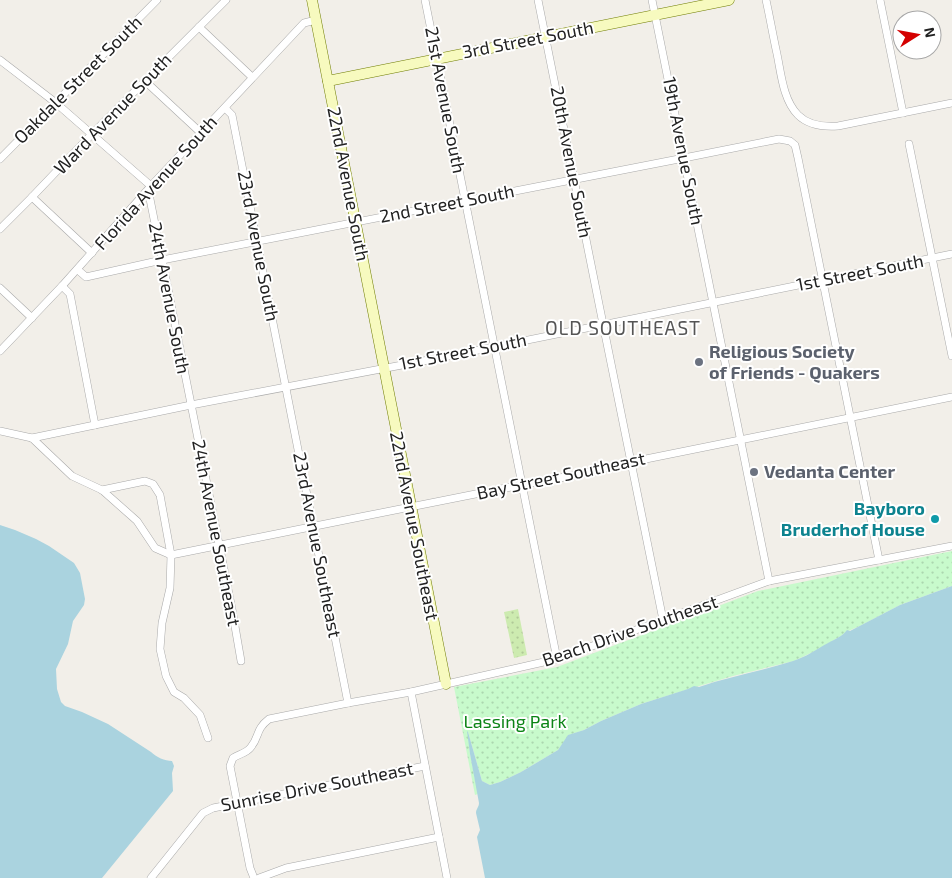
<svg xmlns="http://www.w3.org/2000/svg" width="952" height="878" font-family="'Exo 2',sans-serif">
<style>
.park{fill:url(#park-dots)}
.garden{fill:url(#garden-dots)}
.water{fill:#aad3df}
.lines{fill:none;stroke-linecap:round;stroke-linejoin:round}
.street-casing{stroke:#a9a9a9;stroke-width:8}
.secondary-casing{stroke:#707d05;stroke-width:11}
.street{stroke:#fff;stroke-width:7}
.secondary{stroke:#f7fabf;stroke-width:10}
.worship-dot{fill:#6b7280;stroke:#fff;stroke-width:2}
.culture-dot{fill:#0f9aa8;stroke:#fff;stroke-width:2}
.labels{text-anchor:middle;stroke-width:4;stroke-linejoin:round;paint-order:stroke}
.street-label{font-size:18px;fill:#222;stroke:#fff}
.worship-label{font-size:18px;font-weight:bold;fill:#5b616d;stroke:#fff;text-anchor:start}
.culture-label{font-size:18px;font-weight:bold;fill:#0d838f;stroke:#fff;text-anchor:end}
.park-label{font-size:18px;fill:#0c8416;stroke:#fff}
.neighbourhood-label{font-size:19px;letter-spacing:1px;fill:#555;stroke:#fff}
</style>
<defs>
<pattern id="park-dots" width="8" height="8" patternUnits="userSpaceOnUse" patternTransform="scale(1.25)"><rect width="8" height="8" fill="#c8facc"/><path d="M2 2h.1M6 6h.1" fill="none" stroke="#acd6af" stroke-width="1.8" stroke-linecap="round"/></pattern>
<pattern id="garden-dots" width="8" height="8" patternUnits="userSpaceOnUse" patternTransform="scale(1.25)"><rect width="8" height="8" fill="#cdebb0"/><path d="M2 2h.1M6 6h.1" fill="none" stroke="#b0c997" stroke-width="1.8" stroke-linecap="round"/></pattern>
</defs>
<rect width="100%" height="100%" fill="#f2efe9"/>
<!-- park -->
<polygon class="park" points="952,551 952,586 900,605 860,626 846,632 841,636 815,651 794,661 733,676 676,693 641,704 601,721 584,730 569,735 558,750 521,772 500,782 490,785 482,781 468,732 470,754 478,794 475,795 454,687 557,667 758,591"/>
<!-- garden -->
<polygon class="garden" points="518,609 527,655 514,658 504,612"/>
<!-- water -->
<g class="water">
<path d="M 0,525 L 15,530 L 36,539 L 49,546 L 74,563 L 80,573 L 85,599 L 84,605 L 73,621 L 68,644 L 56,669 L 57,689 L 61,702 L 65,706 L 82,712 L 108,724 L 151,752 C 156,757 165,761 172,761 L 174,766 L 172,773 L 173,791 L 102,878 L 0,878 Z"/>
<path d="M 952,586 L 952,878 L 485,878 L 477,837 L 480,830 L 476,813 C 476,809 479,807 479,803 L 470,754 L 467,731 L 468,732 L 482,781 L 490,785 L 500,782 L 521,772 L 558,750 L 568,735 L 584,730 L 601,721 L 641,704 L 688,689 L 694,686 L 699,687 C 730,676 762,671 793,661 C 806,657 817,649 828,643 C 835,639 843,636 847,630 L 850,631 L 900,605 Z"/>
</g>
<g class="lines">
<!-- street casing -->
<g class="street-casing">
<g id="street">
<polyline points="425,0 557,659"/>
<polyline points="538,0 601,314 663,620"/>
<polyline points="652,0 769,581"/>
<path d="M 766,0 C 770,18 773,36 777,54 C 781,73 783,100 798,115 C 809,126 824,127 838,126 L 952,103"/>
<polyline points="880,0 903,113"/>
<polyline points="199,27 252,77"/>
<polyline points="0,60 56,103 151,186"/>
<polyline points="145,81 201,133"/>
<polyline points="225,108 232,115 348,703"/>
<polyline points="909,144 952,356"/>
<polyline points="0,159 157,0"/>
<polyline points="144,194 150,199 232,609 241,661"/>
<polyline points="32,197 92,253"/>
<polyline points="0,229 32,197 92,134 226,0"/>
<polyline points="78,270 86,277 162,260 684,158 779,139 790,141 795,145 798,158 879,560"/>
<polyline points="62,286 70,294 95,425"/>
<polyline points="0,288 32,318"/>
<polyline points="0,351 62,286 151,186 304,23 316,20"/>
<polyline points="0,431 32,438 72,476 102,490 137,521 155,548 171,555"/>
<polyline points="32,438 191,405 439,358 952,254"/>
<polyline points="102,490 145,481 153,484 160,495 171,555 170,588 162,623 160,649 166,676 174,692 184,698 200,715 208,738"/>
<polyline points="171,555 360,517 521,485 576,475 631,462 952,397"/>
<polyline points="411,692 447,878"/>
<polyline points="151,878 203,813 213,808 425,766"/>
<path d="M 254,878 L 250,868 L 230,766 L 233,758 C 239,754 247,753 251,747 C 260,736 255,730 269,719 L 348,703 L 411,692 L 557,659 L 769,581 L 952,546"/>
<polyline points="259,878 286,868 439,837"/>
</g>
</g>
<!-- secondary casing -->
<g class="secondary-casing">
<g id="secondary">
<polyline points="312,0 446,684"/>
<polyline points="328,81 729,0"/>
</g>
</g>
<!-- street -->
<use href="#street" class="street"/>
<!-- secondary -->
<use href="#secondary" class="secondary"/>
</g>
<!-- markers -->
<g class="worship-dot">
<circle cx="699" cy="362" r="5"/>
<circle cx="754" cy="472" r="5"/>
</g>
<circle class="culture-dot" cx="935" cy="519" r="5"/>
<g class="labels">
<!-- street labels -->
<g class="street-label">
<text transform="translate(528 40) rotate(-11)" y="6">3rd Street South</text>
<text transform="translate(78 80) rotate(-45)" y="6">Oakdale Street South</text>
<text transform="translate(445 100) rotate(79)" y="6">21st Avenue South</text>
<text transform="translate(113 114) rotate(-46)" y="6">Ward Avenue South</text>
<text transform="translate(683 151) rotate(79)" y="6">19th Avenue South</text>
<text transform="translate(571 162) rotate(79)" y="6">20th Avenue South</text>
<text transform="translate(156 183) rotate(-48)" y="6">Florida Avenue South</text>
<text transform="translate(348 184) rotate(79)" y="6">22nd Avenue South</text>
<text transform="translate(447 204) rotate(-11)" y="6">2nd Street South</text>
<text transform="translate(258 246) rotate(79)" y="6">23rd Avenue South</text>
<text transform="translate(860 273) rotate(-11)" y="6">1st Street South</text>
<text transform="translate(169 298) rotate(79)" y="6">24th Avenue South</text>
<text transform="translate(463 352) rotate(-11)" y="6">1st Street South</text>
<text transform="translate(561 476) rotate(-12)" y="6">Bay Street Southeast</text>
<text transform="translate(414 526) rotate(79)" y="6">22nd Avenue Southeast</text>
<text transform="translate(216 533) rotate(79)" y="6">24th Avenue Southeast</text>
<text transform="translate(317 545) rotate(79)" y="6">23rd Avenue Southeast</text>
<text transform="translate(630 631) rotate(-19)" y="6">Beach Drive Southeast</text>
<text transform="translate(317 787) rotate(-11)" y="6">Sunrise Drive Southeast</text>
</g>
<!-- worship labels -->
<g class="worship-label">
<text x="709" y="358">Religious Society<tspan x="709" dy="21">of Friends - Quakers</tspan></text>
<text x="764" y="478">Vedanta Center</text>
</g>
<!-- culture labels -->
<g class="culture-label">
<text x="925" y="515">Bayboro<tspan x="925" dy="21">Bruderhof House</tspan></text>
</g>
<!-- park labels -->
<g class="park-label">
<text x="515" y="728">Lassing Park</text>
</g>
<!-- neighbourhood labels -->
<g class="neighbourhood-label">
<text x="623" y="335">OLD SOUTHEAST</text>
</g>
</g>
<!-- north arrow -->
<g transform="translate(917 35) rotate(79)"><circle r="24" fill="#ffffff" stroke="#a7a7a7"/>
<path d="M0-4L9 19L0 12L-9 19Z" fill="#d40000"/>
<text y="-8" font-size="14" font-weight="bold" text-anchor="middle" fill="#222222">N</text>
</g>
</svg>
